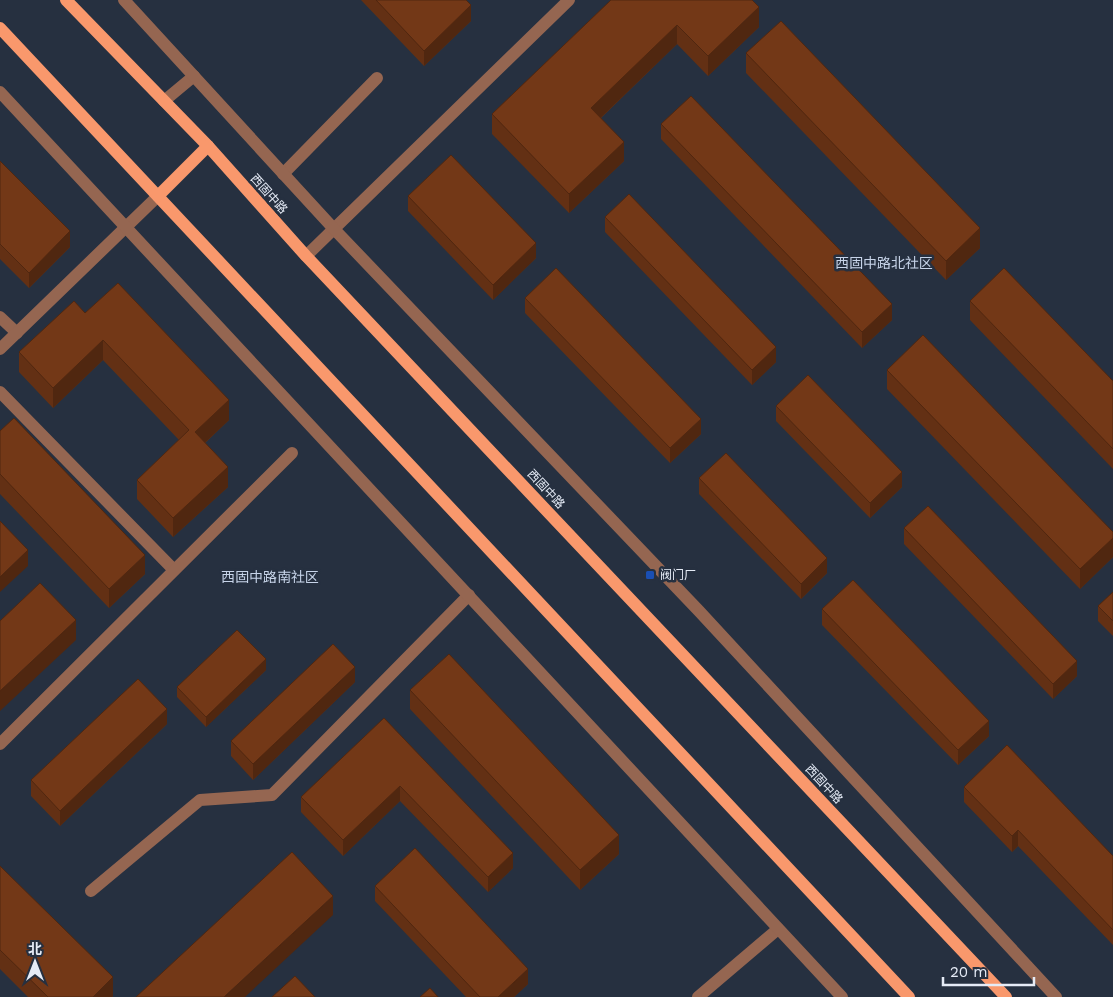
<svg xmlns="http://www.w3.org/2000/svg" width="1113" height="997" font-family="'Work Sans','Noto Sans SC',sans-serif">
<style>
.lines{fill:none;stroke-linecap:round;stroke-linejoin:round}
.lane{stroke:#956651;stroke-width:12}
.street{stroke:#956651;stroke-width:12}
.primary{stroke:#f9986c;stroke-width:12}
.wall{fill:#633014}
.shaded-wall{fill:#502710}
.building{fill:#733817;stroke:#502710}
.transit-dot{fill:#1a4fb4;stroke:#263040;stroke-width:2}
.labels{text-anchor:middle;stroke-width:5;stroke-linejoin:round;paint-order:stroke}
.street-label{font-size:12px;fill:#e5ebf6;stroke:#263040}
.poi-label{font-size:12px;fill:#e5ebf6;stroke:#263040;text-anchor:start}
.neighbourhood-label{font-size:14px;fill:#c7d4e9;stroke:#263040}
</style>
<rect width="100%" height="100%" fill="#263040"/>
<g class="lines">
<!-- lane -->
<g class="lane">
<polyline points="164,101 194,76"/>
<polyline points="283,174 377,78"/>
<polyline points="306,256 569,0"/>
<polyline points="0,317 17,333"/>
<polyline points="0,349 158,196"/>
<polyline points="0,392 174,570"/>
<polyline points="0,744 292,453"/>
<polyline points="91,891 200,800 272,795 469,595"/>
<polyline points="698,997 778,929"/>
</g>
<!-- street -->
<g class="street">
<polyline points="124,0 334,229 699,611 1056,997"/>
<polyline points="0,92 842,997"/>
</g>
<!-- primary -->
<g class="primary">
<polyline points="66,0 208,146 306,256 1006,997"/>
<polyline points="0,28 909,997"/>
<polyline points="158,196 208,146"/>
</g>
</g>
<!-- wall -->
<g class="wall">
<polygon points="361,0 466,0 471,21 424,66"/>
<polygon points="611,0 759,27 708,76 677,44 601,118 624,161 569,213 492,134 492,114"/>
<polygon points="746,53 980,248 946,280 746,73"/>
<polygon points="661,124 892,320 862,348 661,139"/>
<polygon points="0,161 70,247 29,288 0,259"/>
<polygon points="408,196 536,258 493,300 408,211"/>
<polygon points="605,217 776,362 752,385 605,232"/>
<polygon points="525,298 701,434 670,463 525,313"/>
<polygon points="970,301 1113,381 1113,469 970,320"/>
<polygon points="85,313 229,420 205,443 228,487 173,537 137,499 137,480 179,440 103,360 53,408 19,372 19,352"/>
<polygon points="887,370 1113,532 1113,557 1080,589 887,389"/>
<polygon points="776,406 902,487 870,518 776,421"/>
<polygon points="0,431 145,574 109,608 0,494"/>
<polygon points="699,478 827,573 801,599 699,494"/>
<polygon points="904,528 1077,676 1053,699 904,544"/>
<polygon points="1113,592 1113,636 1098,621 1098,606"/>
<polygon points="822,609 989,736 958,765 822,625"/>
<polygon points="266,670 206,727 177,697 177,687"/>
<polygon points="355,682 253,780 231,756 231,741"/>
<polygon points="410,690 619,854 580,890 410,709"/>
<polygon points="384,718 513,868 488,892 400,801 343,856 301,812 301,797"/>
<polygon points="167,724 60,826 31,796 31,780"/>
<polygon points="964,787 1113,856 1113,945 1018,846 1012,852 964,802"/>
<polygon points="0,866 113,996 112,997 28,997 0,969"/>
<polygon points="375,886 528,984 514,997 466,997 375,901"/>
</g>
<!-- shaded-wall -->
<g class="shaded-wall">
<polygon points="471,5 471,21 424,66 424,51"/>
<polygon points="759,7 759,27 708,76 708,56"/>
<polygon points="677,25 677,44 591,127 591,108"/>
<polygon points="624,142 624,161 569,213 569,194"/>
<polygon points="980,228 980,248 946,280 946,261"/>
<polygon points="70,231 70,247 29,288 29,273"/>
<polygon points="536,243 536,258 493,300 493,285"/>
<polygon points="892,304 892,320 862,348 862,332"/>
<polygon points="103,340 103,360 53,408 53,388"/>
<polygon points="776,347 776,362 752,385 752,370"/>
<polygon points="229,400 229,420 195,452 195,432"/>
<polygon points="701,419 701,434 670,463 670,448"/>
<polygon points="228,467 228,487 173,537 173,518"/>
<polygon points="902,472 902,487 870,518 870,503"/>
<polygon points="1113,538 1113,557 1080,589 1080,569"/>
<polygon points="28,550 28,566 0,592 0,577"/>
<polygon points="145,555 145,574 109,608 109,589"/>
<polygon points="827,558 827,573 801,599 801,584"/>
<polygon points="76,620 76,640 0,711 0,691"/>
<polygon points="266,659 266,670 206,727 206,717"/>
<polygon points="1077,661 1077,676 1053,699 1053,684"/>
<polygon points="355,667 355,682 253,780 253,764"/>
<polygon points="167,709 167,724 60,826 60,811"/>
<polygon points="989,721 989,736 958,765 958,750"/>
<polygon points="400,786 400,801 343,856 343,840"/>
<polygon points="1018,830 1018,846 1012,852 1012,836"/>
<polygon points="619,835 619,854 580,890 580,870"/>
<polygon points="513,853 513,868 488,892 488,877"/>
<polygon points="333,896 333,915 245,997 224,997"/>
<polygon points="528,969 528,984 514,997 498,997"/>
<polygon points="113,977 113,996 112,997 93,997"/>
</g>
<!-- building -->
<g class="building">
<polygon points="376,0 466,0 471,5 424,51"/>
<polygon points="611,0 752,0 759,7 708,56 677,25 591,108 624,142 569,194 492,114"/>
<polygon points="781,21 980,228 946,261 746,53"/>
<polygon points="691,96 892,304 862,332 661,124"/>
<polygon points="451,155 536,243 493,285 408,196"/>
<polygon points="0,161 70,231 29,273 0,244"/>
<polygon points="629,194 776,347 752,370 605,217"/>
<polygon points="556,268 701,419 670,448 525,298"/>
<polygon points="1004,268 1113,381 1113,449 970,301"/>
<polygon points="118,283 229,400 195,432 228,467 173,518 137,480 189,430 103,340 53,388 19,352 74,301 85,313"/>
<polygon points="923,335 1113,532 1113,538 1080,569 887,370"/>
<polygon points="808,375 902,472 870,503 776,406"/>
<polygon points="14,418 145,555 109,589 0,474 0,431"/>
<polygon points="726,453 827,558 801,584 699,478"/>
<polygon points="928,506 1077,661 1053,684 904,528"/>
<polygon points="0,521 28,550 0,577"/>
<polygon points="853,580 989,721 958,750 822,609"/>
<polygon points="40,583 76,620 0,691 0,621"/>
<polygon points="1113,592 1113,621 1098,606"/>
<polygon points="237,630 266,659 206,717 177,687"/>
<polygon points="333,644 355,667 253,764 231,741"/>
<polygon points="449,654 619,835 580,870 410,690"/>
<polygon points="138,679 167,709 60,811 31,780"/>
<polygon points="384,718 513,853 488,877 400,786 343,840 301,797"/>
<polygon points="1007,745 1113,856 1113,930 1018,830 1012,836 964,787"/>
<polygon points="415,848 528,969 498,997 480,997 375,886"/>
<polygon points="292,852 333,896 224,997 136,997"/>
<polygon points="0,866 113,977 93,997 48,997 0,950"/>
<polygon points="295,976 315,997 272,997"/>
<polygon points="430,988 438,997 420,997"/>
</g>
<!-- markers -->
<rect class="transit-dot" x="645" y="570" width="10" height="10" rx="2.5"/>
<g class="labels">
<!-- street labels -->
<g class="street-label">
<text transform="translate(269 194) rotate(48)" y="4">西固中路</text>
<text transform="translate(546 489) rotate(47)" y="4">西固中路</text>
<text transform="translate(824 784) rotate(47)" y="4">西固中路</text>
</g>
<!-- poi labels -->
<g class="poi-label">
<text x="660" y="579">阀门厂</text>
</g>
<!-- neighbourhood labels -->
<g class="neighbourhood-label">
<text x="884" y="268">西固中路北社区</text>
<text x="270" y="582">西固中路南社区</text>
</g>
</g>
<!-- north arrow -->
<g transform="translate(35 962)" stroke="#263040" stroke-width="4" paint-order="stroke">
<path d="M0-4L9 19L0 12L-9 19Z" fill="#e5ebf6"/>
<text y="-8" font-size="14" font-weight="bold" text-anchor="middle" fill="#e5ebf6">北</text>
</g>
<!-- scale -->
<path d="M943 977v8h91v-8" fill="none" stroke="#e5ebf6" stroke-width="2.5"/>
<text x="950" y="977" font-size="15" fill="#e5ebf6" stroke="#263040" stroke-width="4" paint-order="stroke">20 m</text>
</svg>
